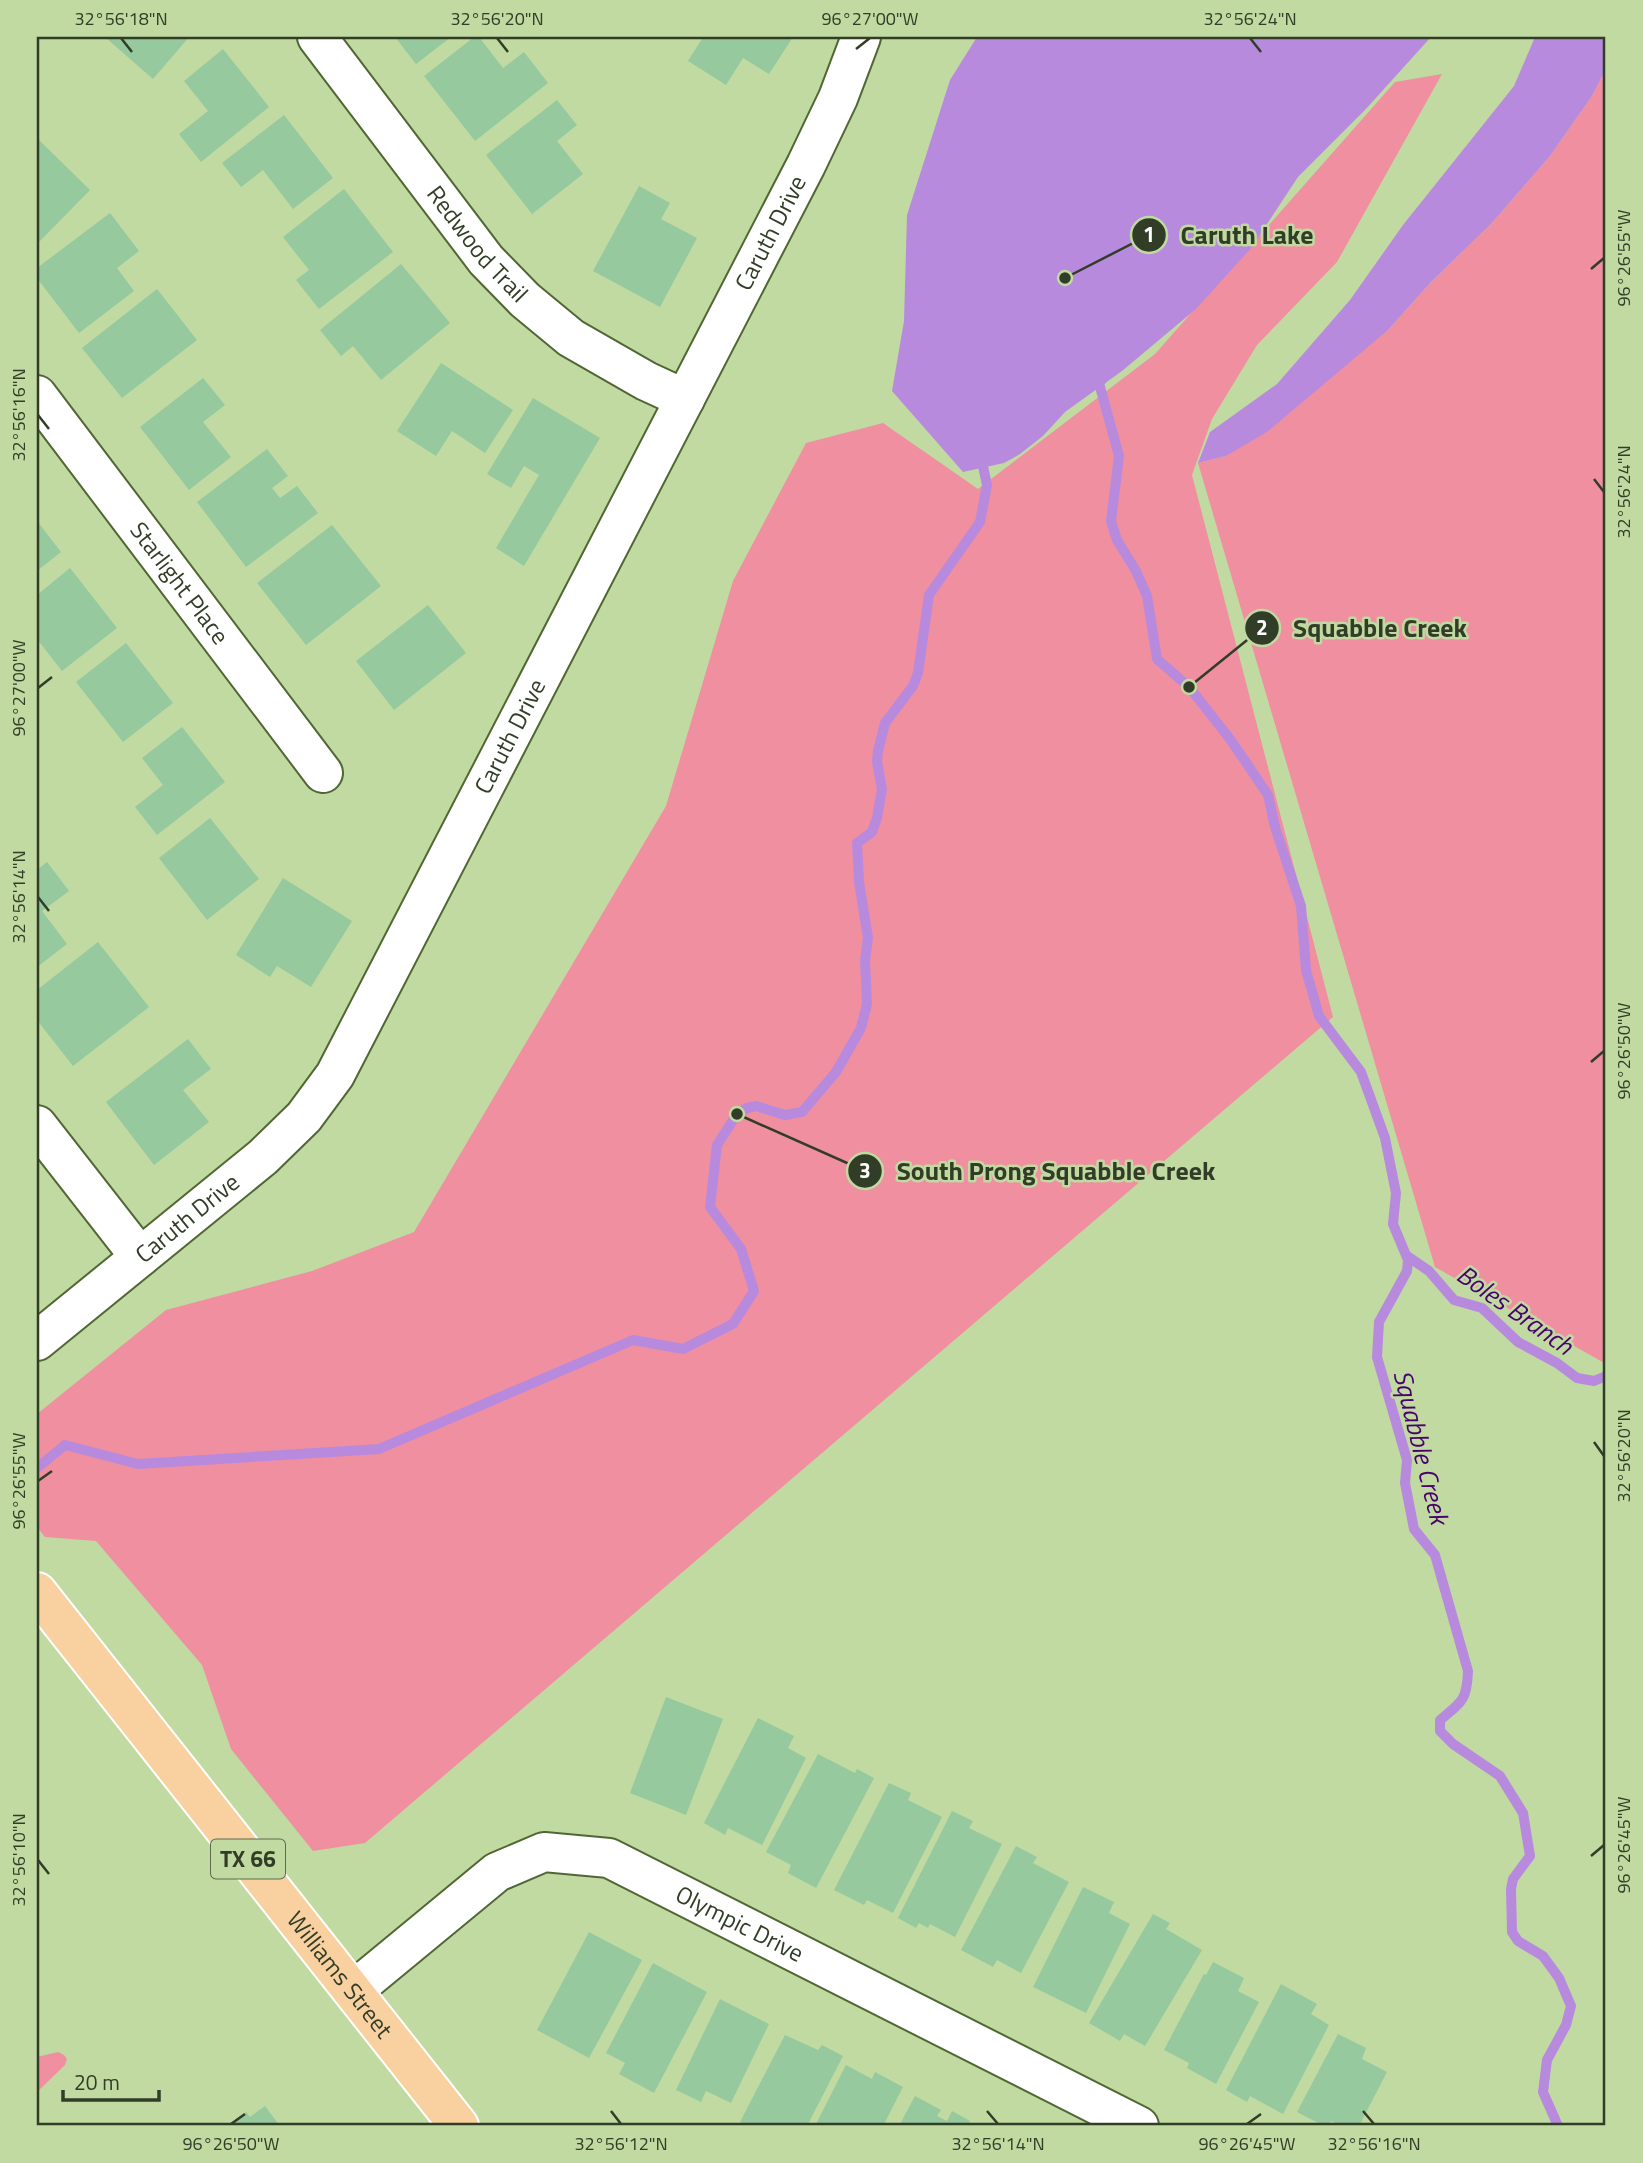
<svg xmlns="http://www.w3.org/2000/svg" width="1643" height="2163" font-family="'Titillium Web',sans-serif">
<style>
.green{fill:#f08fa0}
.water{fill:#b88ade}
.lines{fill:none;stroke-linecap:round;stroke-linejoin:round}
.stream{stroke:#b88ade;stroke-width:10}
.building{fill:#96c99e}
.minor-casing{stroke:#506734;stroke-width:42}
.major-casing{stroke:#fff;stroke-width:42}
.minor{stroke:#fff;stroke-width:38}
.major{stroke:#f9d0a0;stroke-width:38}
.ticks{fill:none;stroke:#323d27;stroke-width:2.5}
.labels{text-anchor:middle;stroke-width:5;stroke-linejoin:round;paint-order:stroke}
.shield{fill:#c0daa2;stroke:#5d6c4c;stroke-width:2}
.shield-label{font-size:23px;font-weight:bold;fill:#323d27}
.street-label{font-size:24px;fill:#323d27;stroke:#c0daa2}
.water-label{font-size:26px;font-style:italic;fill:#49026d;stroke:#c0daa2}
.leader{fill:none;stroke:#323d27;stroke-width:2.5}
.callout-dot{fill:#323d27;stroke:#c0daa2;stroke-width:2.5}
.mark-label{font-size:21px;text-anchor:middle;font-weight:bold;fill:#fff}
.callout-label{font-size:26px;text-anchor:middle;font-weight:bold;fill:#323d27;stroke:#c0daa2;stroke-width:5;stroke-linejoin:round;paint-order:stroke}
.neatline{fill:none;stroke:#323d27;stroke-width:2.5}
.ticks-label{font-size:18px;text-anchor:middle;fill:#323d27}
</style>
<rect width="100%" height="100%" fill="#c0daa2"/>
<!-- green -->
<g class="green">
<polygon points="1606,69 1606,1364 1435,1267 1198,463 1226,456 1388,330 1432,281 1491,224 1550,156 1592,96"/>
<polygon points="1442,74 1337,262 1257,345 1212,419 1192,475 1333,1017 365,1843 313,1851 231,1749 202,1665 96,1541 45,1537 37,1527 37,1414 166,1310 312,1271 414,1232 666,806 733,581 806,443 883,423 978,489 1155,354 1395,82"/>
<polygon points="58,2052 64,2055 67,2059 65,2065 37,2092 37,2057"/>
</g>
<!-- water -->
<g class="water">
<polygon points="977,37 1431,37 1365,110 1298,177 1252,247 1196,309 1122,371 1065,412 1043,436 1020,454 1004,463 963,472 892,391 904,321 907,215 950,80"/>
<polygon points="1535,37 1606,37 1606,69 1592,96 1550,156 1491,224 1432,281 1388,330 1267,432 1226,456 1198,463 1210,432 1277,384 1350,300 1403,225 1514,86"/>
</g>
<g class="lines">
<!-- stream -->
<g class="stream">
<path d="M 1104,377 L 1099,383 L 1119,456 L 1111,521 L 1117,540 L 1136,571 L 1147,596 L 1157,659 L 1189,687 L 1230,739 L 1268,795 L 1275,827 L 1301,906 L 1306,970 L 1319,1016 L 1361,1072 L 1385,1138 L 1396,1193 L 1393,1224 L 1408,1260 L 1407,1271 L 1379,1322 L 1377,1357 L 1407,1460 L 1405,1483 L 1414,1529 L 1435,1555 L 1468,1671 C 1467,1700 1462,1702 1440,1720 L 1440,1731 L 1453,1744 L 1500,1776 L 1523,1813 L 1530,1856 L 1513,1879 L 1511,1889 L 1512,1932 L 1518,1941 L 1543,1956 L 1559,1978 L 1571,2006 L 1566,2025 L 1547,2060 L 1543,2092 L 1558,2126"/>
<polyline points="1407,1256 1429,1271 1454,1300 1482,1308 1518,1342 1557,1363 1577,1378 1594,1381 1606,1376"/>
<polyline points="37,1468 65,1445 138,1464 379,1449 633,1340 683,1349 733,1324 754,1291 741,1249 710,1207 717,1145 737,1114 747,1108 756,1106 785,1115 802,1112 836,1072 861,1028 867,1004 865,960 868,938 859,882 857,843 872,832 877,818 882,789 877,762 878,751 885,723 913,686 918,673 929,595 980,522 987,485 981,457"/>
</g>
</g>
<!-- building -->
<g class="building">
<polygon points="105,37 189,37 153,79"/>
<polygon points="395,37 451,37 416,64"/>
<polygon points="474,37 479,37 503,68 524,52 548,83 475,141 424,76"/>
<polygon points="703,37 793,37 769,74 743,58 726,85 688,61"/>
<polygon points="223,49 269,107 201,162 179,134 208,111 184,81"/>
<polygon points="557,100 577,125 557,141 583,174 532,214 486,155"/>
<polygon points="284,115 333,178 293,209 263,170 241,187 222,163"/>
<polygon points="37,138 90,190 39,242 37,240"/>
<polygon points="639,186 670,203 661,219 697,238 660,307 593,271"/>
<polygon points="344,189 393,252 319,309 296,280 309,270 283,237"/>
<polygon points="110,213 139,251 117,268 134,291 79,333 37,278 37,268"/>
<polygon points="401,264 450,323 381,380 353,346 341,356 320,330"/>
<polygon points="157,289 197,340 122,398 82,348"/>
<polygon points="441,363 513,410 485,453 452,431 436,456 397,431"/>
<polygon points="203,378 225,405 203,422 231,457 189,490 140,427"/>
<polygon points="533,398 600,438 524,566 496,548 539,475 524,466 511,488 487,474"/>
<polygon points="267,449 288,476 272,488 280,498 297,486 318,513 246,567 197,502"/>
<polygon points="37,521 61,552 37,571"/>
<polygon points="332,525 381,586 306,645 257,583"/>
<polygon points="70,568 117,628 62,671 37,639 37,595"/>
<polygon points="428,605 466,653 394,710 356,661"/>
<polygon points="126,643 173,703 123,742 76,682"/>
<polygon points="182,727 225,782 157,835 135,807 163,785 142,758"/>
<polygon points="210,818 259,879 207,920 159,858"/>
<polygon points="47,862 69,891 42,911 67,944 37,967 37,870"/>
<polygon points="283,878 352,921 311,987 277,966 270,977 236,955"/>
<polygon points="98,942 149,1007 73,1066 37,1020 37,990"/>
<polygon points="188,1039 211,1069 183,1090 209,1122 154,1165 106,1102"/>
<polygon points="666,1697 723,1719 686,1815 630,1793"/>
<polygon points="758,1718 794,1736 788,1748 806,1758 762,1845 728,1828 725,1835 704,1823"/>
<polygon points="818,1754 855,1773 857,1769 874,1778 816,1888 788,1873 791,1865 766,1852"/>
<polygon points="889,1783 911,1793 908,1800 942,1817 893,1913 867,1900 864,1905 834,1890"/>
<polygon points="952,1811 973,1821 969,1828 1002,1844 955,1937 930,1924 928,1928 919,1923 916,1928 898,1918"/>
<polygon points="1016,1846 1037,1857 1033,1863 1069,1882 1021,1973 997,1960 993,1967 961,1950"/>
<polygon points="1083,1887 1114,1902 1109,1913 1130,1924 1086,2013 1033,1987"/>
<polygon points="1153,1914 1170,1923 1166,1929 1202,1950 1145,2046 1124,2034 1120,2041 1089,2023"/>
<polygon points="589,1932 642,1960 589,2058 537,2030"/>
<polygon points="1213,1962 1244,1978 1238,1991 1259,2002 1216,2084 1187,2068 1189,2063 1164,2050 1204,1974 1206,1975"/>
<polygon points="653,1963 707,1992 654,2093 619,2074 625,2063 606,2053"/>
<polygon points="1281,1984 1317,2004 1311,2014 1329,2025 1283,2114 1250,2096 1247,2102 1226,2090"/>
<polygon points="720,1999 769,2024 731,2103 706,2091 701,2102 676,2090"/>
<polygon points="1338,2034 1366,2048 1362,2059 1387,2072 1359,2126 1341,2126 1331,2121 1328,2126 1324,2126 1297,2112"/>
<polygon points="785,2035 818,2050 822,2045 843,2056 807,2126 747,2126 740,2122"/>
<polygon points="846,2065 872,2079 875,2072 903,2087 883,2126 815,2126"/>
<polygon points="915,2096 941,2110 937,2116 947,2121 952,2111 970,2121 967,2126 899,2126"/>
<polygon points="265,2106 280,2126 227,2126 246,2112 250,2117"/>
</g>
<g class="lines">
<!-- minor casing -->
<g class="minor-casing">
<g id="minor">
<path id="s1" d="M 317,37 L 486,260 L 525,300 L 571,338 L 646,381 L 685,399"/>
<path id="s2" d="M 37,395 L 323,773"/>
<polyline points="37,1125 140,1257"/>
<path id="s3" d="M 37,1341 L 263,1157 L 304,1117 L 335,1075 L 806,165 L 838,98 L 861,37"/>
<path id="s4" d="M 354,1990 L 497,1872 L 544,1852 L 609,1858 L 1139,2126"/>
</g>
</g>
<!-- major casing -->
<g class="major-casing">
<g id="major">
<path id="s5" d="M 37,1592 L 459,2126"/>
</g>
</g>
<!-- minor -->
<use href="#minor" class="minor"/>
<!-- major -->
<use href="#major" class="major"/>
</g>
<!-- ticks -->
<path class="ticks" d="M 121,38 L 132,52M 497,38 L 508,52M 1250,38 L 1261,52M 856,49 L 870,38M 1591,269 L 1604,258M 38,415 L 49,429M 1594,479 L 1604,492M 38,688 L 52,677M 38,897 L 49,911M 1591,1062 L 1604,1051M 1594,1442 L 1604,1456M 38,1481 L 52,1471M 1591,1856 L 1604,1845M 38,1860 L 49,1874M 611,2111 L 621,2124M 987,2111 L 998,2124M 1363,2111 L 1374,2124M 231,2124 L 245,2114M 1247,2124 L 1261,2114"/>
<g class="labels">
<!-- shield labels -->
<rect class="shield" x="211" y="1839.5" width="74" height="39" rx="5"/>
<g class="shield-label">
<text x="248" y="1867">TX 66</text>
</g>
<!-- street labels -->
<g class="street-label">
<text dy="8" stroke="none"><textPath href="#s3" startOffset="1349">Caruth Drive</textPath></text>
<text dy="8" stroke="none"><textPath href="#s1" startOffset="262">Redwood Trail</textPath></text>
<text dy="8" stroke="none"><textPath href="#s2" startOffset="236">Starlight Place</textPath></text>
<text dy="8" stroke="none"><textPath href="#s3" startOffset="782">Caruth Drive</textPath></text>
<text dy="8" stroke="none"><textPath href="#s3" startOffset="194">Caruth Drive</textPath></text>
<text dy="8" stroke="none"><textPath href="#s4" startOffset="448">Olympic Drive</textPath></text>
<text dy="8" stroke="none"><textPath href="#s5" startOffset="488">Williams Street</textPath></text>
</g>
<!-- water labels -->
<g class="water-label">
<text transform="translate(1515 1310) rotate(35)" y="9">Boles Branch</text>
<text transform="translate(1421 1447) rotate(76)" y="9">Squabble Creek</text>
</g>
</g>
<!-- callouts -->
<path class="leader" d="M1065 278L1149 235M1189 687L1262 628M737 1114L865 1171"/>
<g class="callout-dot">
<circle cx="1065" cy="278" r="7"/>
<circle cx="1189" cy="687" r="7"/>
<circle cx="737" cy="1114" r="7"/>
<circle cx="1149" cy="235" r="18"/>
<circle cx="1262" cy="628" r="18"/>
<circle cx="865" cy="1171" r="18"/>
</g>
<g class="mark-label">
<text x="1149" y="242">1</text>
<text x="1262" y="635">2</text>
<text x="865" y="1178">3</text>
</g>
<g class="callout-label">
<text x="1247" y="244">Caruth Lake</text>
<text x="1380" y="637">Squabble Creek</text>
<text x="1056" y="1180">South Prong Squabble Creek</text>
</g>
<!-- border -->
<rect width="1643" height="2163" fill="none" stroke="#c0daa2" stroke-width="77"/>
<!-- scale -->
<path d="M63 2090v10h96v-10" fill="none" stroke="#323d27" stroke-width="3.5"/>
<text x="74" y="2090" font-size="21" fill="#323d27" stroke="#c0daa2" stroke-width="5" paint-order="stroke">20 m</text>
<rect x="38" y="38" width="1566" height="2086" class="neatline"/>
<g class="ticks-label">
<text x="121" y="25">32°56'18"N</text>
<text x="497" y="25">32°56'20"N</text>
<text x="870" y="25">96°27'00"W</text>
<text x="1250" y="25">32°56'24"N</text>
<text transform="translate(1624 258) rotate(-90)" y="6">96°26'55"W</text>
<text transform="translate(19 415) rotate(-90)" y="6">32°56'16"N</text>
<text transform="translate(1624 492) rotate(-90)" y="6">32°56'24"N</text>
<text transform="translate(19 688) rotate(-90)" y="6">96°27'00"W</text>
<text transform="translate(19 897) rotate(-90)" y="6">32°56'14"N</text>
<text transform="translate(1624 1051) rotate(-90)" y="6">96°26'50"W</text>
<text transform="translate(1624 1456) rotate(-90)" y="6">32°56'20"N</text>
<text transform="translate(19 1481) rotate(-90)" y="6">96°26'55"W</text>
<text transform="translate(1624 1845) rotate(-90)" y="6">96°26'45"W</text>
<text transform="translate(19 1860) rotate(-90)" y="6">32°56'10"N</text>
<text x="231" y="2150">96°26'50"W</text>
<text x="621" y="2150">32°56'12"N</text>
<text x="998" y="2150">32°56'14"N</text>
<text x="1247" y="2150">96°26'45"W</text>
<text x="1374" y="2150">32°56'16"N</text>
</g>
</svg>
